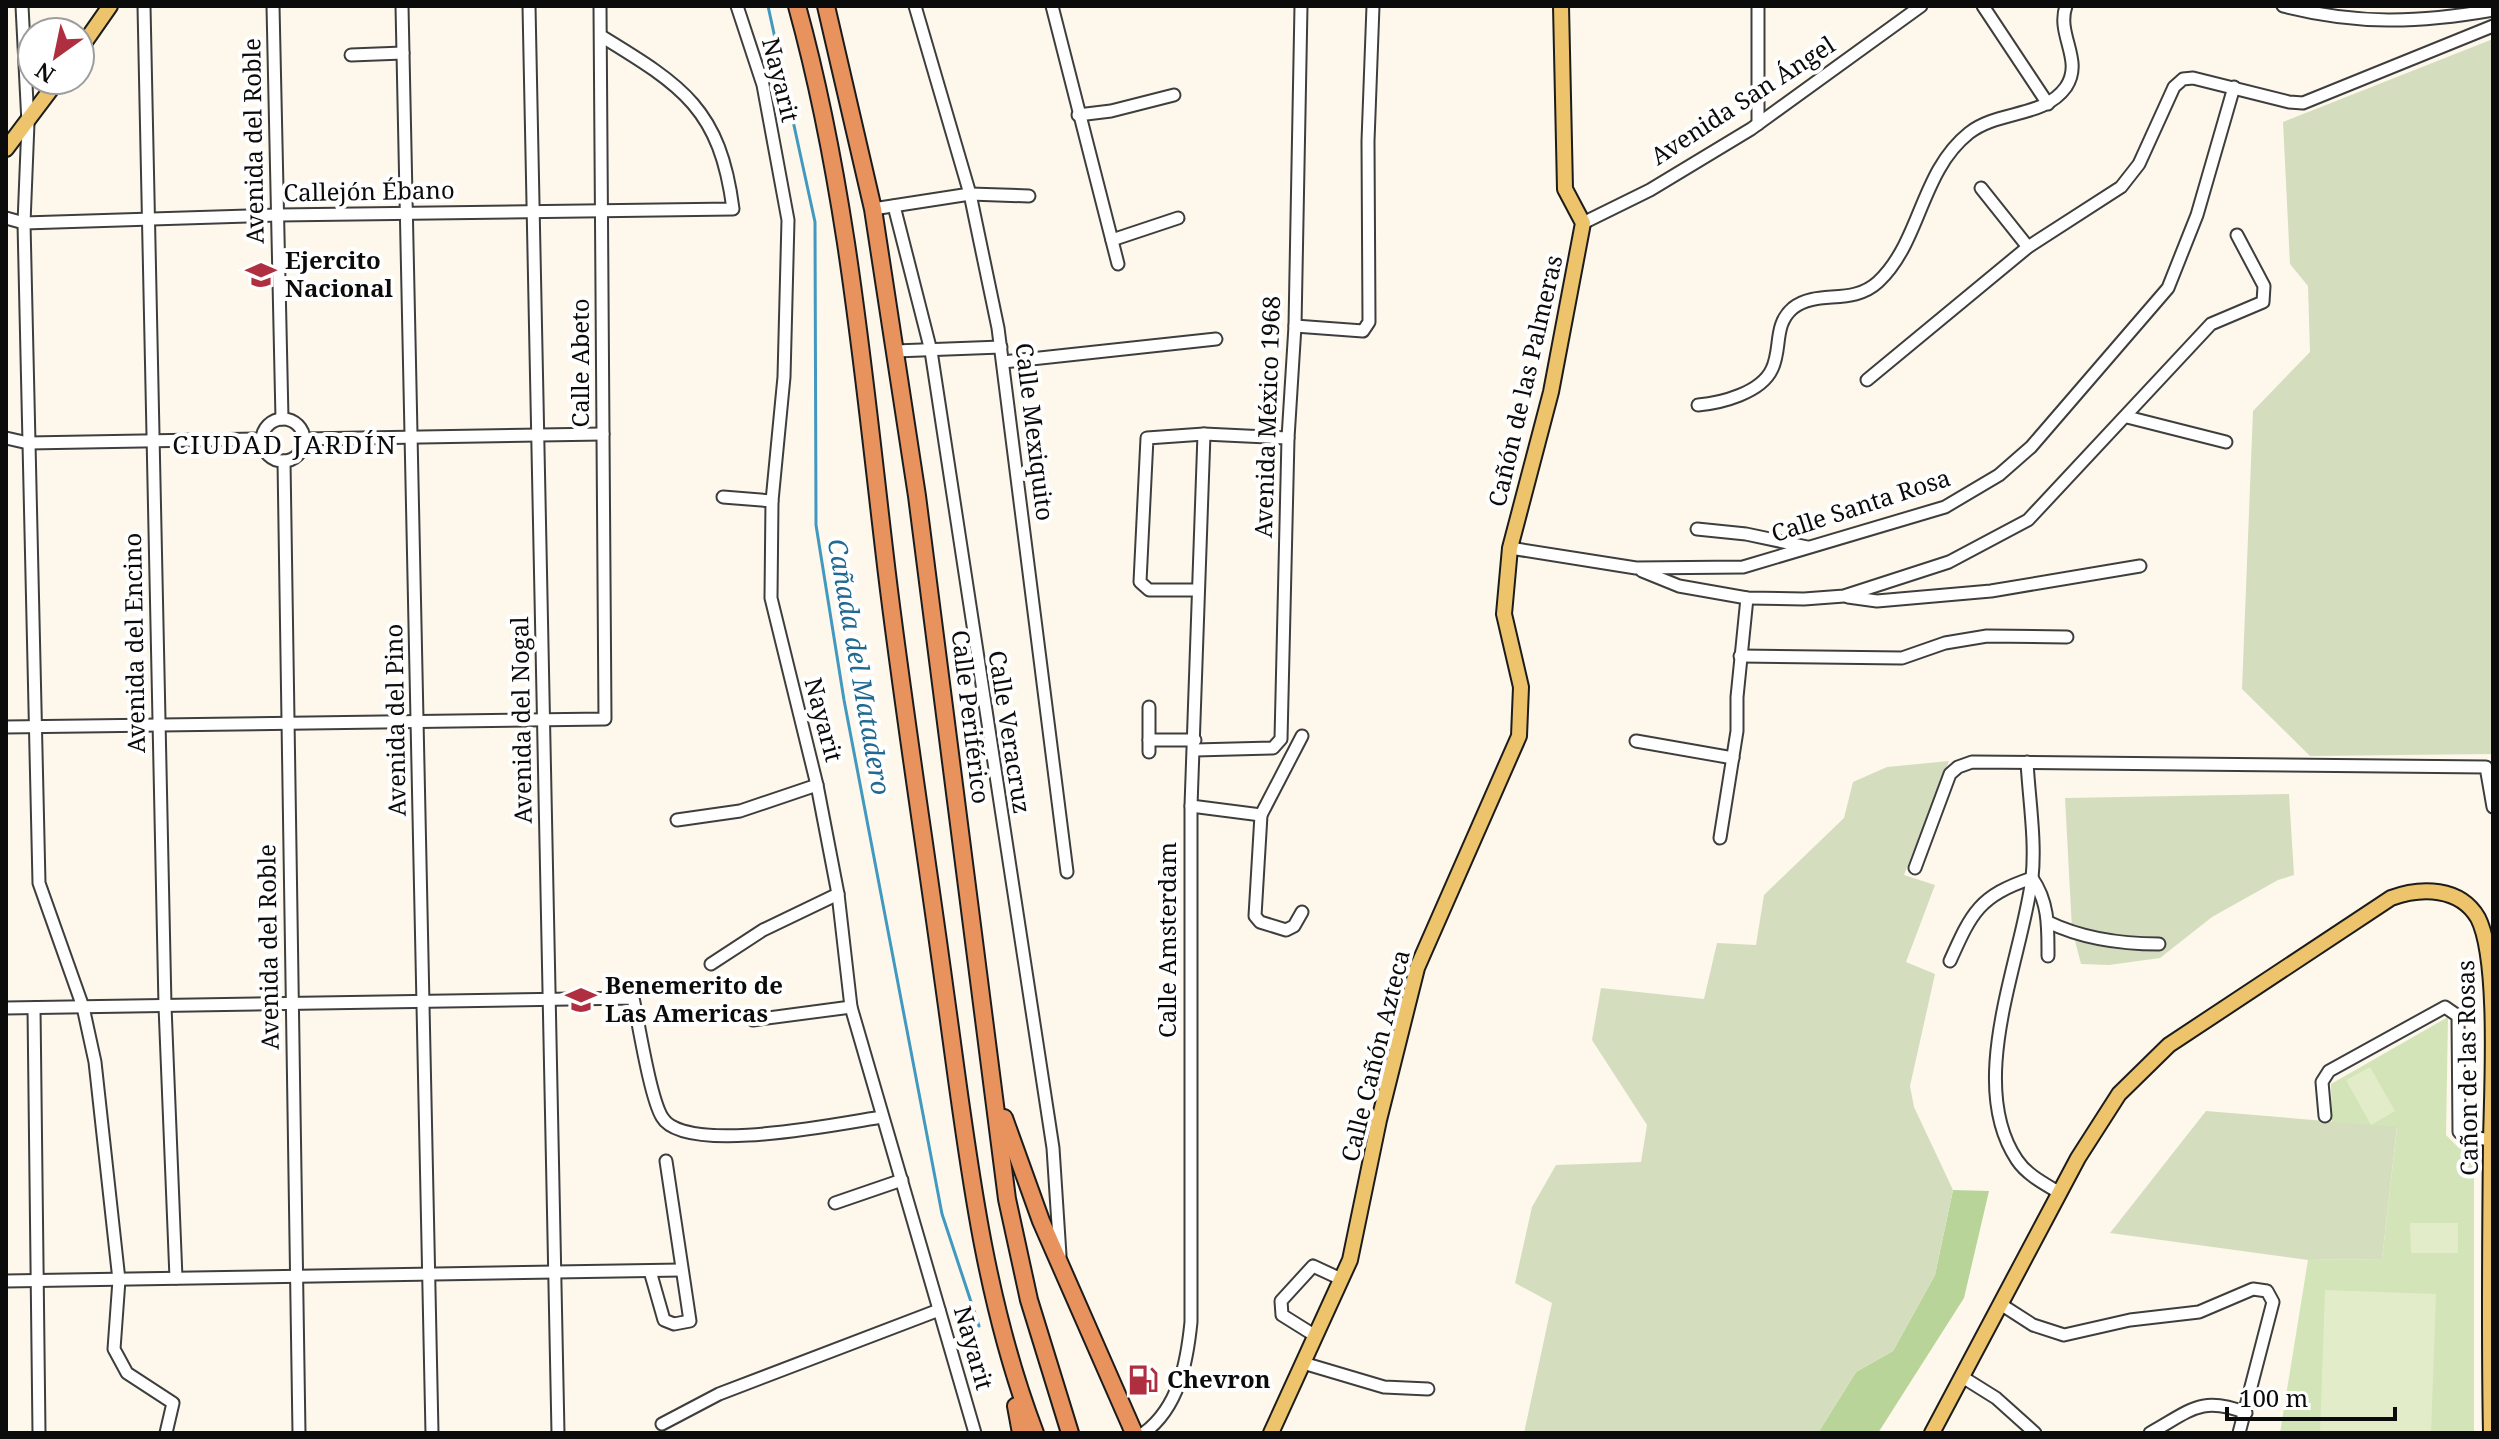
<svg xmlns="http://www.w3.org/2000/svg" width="2499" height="1439" font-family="'Noto Serif',serif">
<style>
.green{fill:#d3e4b8}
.forest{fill:#b8d498}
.cemetery{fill:#d5ddbf}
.pitch{fill:#e3ecc9}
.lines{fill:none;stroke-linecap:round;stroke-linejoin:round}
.stream{stroke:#4199c1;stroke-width:3}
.minor-casing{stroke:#3e3e3e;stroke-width:15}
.major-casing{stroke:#1c1c1c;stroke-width:18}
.highway-casing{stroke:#1c1c1c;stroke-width:20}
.minor{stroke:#fff;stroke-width:11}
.major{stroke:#edc36b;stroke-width:14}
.highway{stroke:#e8925e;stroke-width:16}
.labels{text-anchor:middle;stroke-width:8;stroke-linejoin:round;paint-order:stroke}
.street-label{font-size:24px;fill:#0b0b0b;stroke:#fff}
.poi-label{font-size:24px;font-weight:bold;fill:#0b0b0b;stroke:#fff;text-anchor:start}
.neighbourhood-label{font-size:26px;letter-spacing:2px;fill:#0b0b0b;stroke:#fff}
.water-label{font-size:26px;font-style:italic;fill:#1f6992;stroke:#fff}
</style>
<rect width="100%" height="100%" fill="#fdf8eb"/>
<!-- green -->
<polygon class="green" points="2448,1017 2446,1135 2459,1148 2474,1152 2474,1433 2280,1433 2308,1260 2382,1259 2397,1128 2332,1122 2331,1084"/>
<!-- forest -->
<polygon class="forest" points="1953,1190 1989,1191 1964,1298 1878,1433 1818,1433 1856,1372 1893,1351 1935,1275"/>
<!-- cemetery -->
<g class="cemetery">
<polygon points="2493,39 2493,754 2310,756 2242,689 2253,411 2310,352 2308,286 2290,264 2283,122"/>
<polygon points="1949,761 1904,875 1935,885 1906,962 1935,974 1910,1086 1914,1107 1953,1190 1935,1275 1893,1351 1856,1372 1818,1433 1524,1433 1552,1303 1515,1283 1532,1207 1556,1165 1641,1162 1647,1125 1592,1040 1601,988 1704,999 1717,943 1756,945 1764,895 1844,818 1853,782 1887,767"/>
<polygon points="2289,794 2294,875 2278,880 2212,917 2160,958 2109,965 2081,964 2072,929 2065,798"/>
<polygon points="2206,1111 2397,1127 2382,1259 2308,1260 2110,1233"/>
</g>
<!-- pitch -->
<g class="pitch">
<polygon points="2370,1067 2395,1111 2371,1125 2346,1080"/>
<polygon points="2458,1223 2458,1253 2411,1253 2410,1223"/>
<polygon points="2325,1290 2436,1294 2431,1433 2320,1433"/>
</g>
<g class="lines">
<!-- stream -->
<polyline class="stream" points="768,6 815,222 816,525 844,700 942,1214 979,1326"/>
<!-- minor casing -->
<g class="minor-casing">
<g id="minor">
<polyline points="22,6 28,123 24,223 39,883 83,1007 95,1062 119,1280 114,1349 127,1373 173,1403 166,1433"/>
<polyline points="144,6 165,1006 176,1278"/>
<polyline points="273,6 282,419"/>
<polyline points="402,6 432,1433"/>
<polyline points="529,6 558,1433"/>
<polyline points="737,6 763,85 788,220 784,377 772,501 771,598 817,785 838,894 851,1007 975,1433"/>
<polyline points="915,6 970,194 998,328 1067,872"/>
<polyline points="1052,6 1118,264"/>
<polyline points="1758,6 1758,124"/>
<polyline points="1983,6 2048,104"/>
<path d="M 2283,6 C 2357,25 2419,23 2493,10"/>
<polyline points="351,55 403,53"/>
<polyline points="1078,115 1111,111 1174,95"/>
<polyline points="1981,188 2028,247"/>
<polyline points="894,206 931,351 1053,1148 1060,1255"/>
<polyline points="873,209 970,194 1029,196"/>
<path d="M 6,218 L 24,223 L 278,215 L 733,209 C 720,109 683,86 601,36"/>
<polyline points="1583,223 1650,190 1751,129 1921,6"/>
<polyline points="1112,240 1178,218"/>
<polyline points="1295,326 1363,331 1369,322 1368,141 1373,6"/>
<polyline points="895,351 1001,347"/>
<polyline points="1003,362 1216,339"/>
<polyline points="1867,380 2028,247 2121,187 2139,164 2174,87 2183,79 2193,78 2289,102 2303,103 2493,26"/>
<path d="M 1698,405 C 1721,403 1761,393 1772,369 C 1782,348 1773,325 1793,308 C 1817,289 1852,306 1878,282 C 1921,242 1920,172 1969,133 C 1998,110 2044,118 2066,87 C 2084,60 2056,35 2066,6"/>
<polyline points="2127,417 2226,442"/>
<circle cx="283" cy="440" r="21"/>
<polyline points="6,438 28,443 262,439"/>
<polyline points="303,439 603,434"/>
<polyline points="284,461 299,1433"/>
<polyline points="723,497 772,501"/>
<polyline points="1697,529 1746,534 1807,547"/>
<polyline points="1510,548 1636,568 1743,567 1945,507 1999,475 2031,447 2168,288 2197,215 2234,87"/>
<polyline points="1642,571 1679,586 1747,598 1804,599 1844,596 1949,562 2028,520 2211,324 2263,302 2264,286 2237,235"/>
<polyline points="1197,590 1149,590 1140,582 1147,438 1204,434 1288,438"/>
<polyline points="1848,597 1877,601 1991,591 2140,566"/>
<polyline points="1740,656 1902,658 1945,643 1987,636 2067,637"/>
<polyline points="6,727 605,719 600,6"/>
<polyline points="1149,740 1195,740"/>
<polyline points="1636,741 1733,758"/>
<polyline points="1195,750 1273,748 1281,739 1288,438 1295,326 1301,6"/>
<polyline points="1149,752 1149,707"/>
<path d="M 2027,762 C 2029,799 2036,841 2032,878 C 2022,959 1965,1083 2017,1160 C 2027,1175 2045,1184 2060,1193"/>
<polyline points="1191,806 1261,815"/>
<polyline points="677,820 740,811 817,785"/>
<polyline points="1720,838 1737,731 1737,697 1747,598"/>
<polyline points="1915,868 1950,774 1958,767 1972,762 2486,767 2493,807"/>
<polyline points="1302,912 1294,926 1286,930 1260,922 1255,916 1261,815 1302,736"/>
<path d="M 2048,922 C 2083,939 2120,944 2159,944"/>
<path d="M 1950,961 C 1972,912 1979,896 2032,878 C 2049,902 2048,928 2048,956"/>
<polyline points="711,964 763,930 838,894"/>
<path d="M 6,1008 L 633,998 C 639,1025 650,1097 662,1117 C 684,1156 842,1123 882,1117"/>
<polyline points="34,1008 39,1433"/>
<polyline points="753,1020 851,1007"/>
<polyline points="2325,1116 2322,1082 2329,1071 2445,1007 2458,1016 2459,1132 2464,1136 2491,1140"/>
<polyline points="835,1203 902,1180"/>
<polyline points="650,1271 664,1320 674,1324 690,1321 666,1161"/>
<polyline points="6,1281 681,1270"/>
<polyline points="2002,1305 2033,1325 2064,1335 2130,1320 2199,1312 2253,1289 2267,1291 2273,1302 2239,1433"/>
<polyline points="1314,1335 1282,1315 1281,1301 1313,1266 1341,1279"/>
<polyline points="1303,1363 1384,1387 1428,1389"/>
<polyline points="1964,1378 1996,1398 2035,1433"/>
<polyline points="662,1424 719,1394 939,1310"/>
<path d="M 1144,1433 C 1179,1407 1187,1362 1191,1322 L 1191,806 L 1204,434"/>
<path d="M 2150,1433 C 2190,1411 2201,1395 2246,1413"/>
</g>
</g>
<!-- major casing -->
<g class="major-casing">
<g id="major">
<polyline points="80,49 110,6"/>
<polyline points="6,149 58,80"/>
<polyline points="1271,1433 1350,1260 1379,1120 1417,968 1519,736 1521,687 1504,614 1510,548 1551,392 1583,223 1565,189 1561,6"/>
<path d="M 1932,1433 L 2078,1158 L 2119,1094 L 2169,1045 L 2391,898 C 2421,887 2460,887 2478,918 C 2499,959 2492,1089 2491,1141 C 2490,1238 2489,1336 2491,1433"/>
</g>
</g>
<!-- highway casing -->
<g class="highway-casing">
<g id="highway">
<path d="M 797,6 C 848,191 864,383 887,574 C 904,713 926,852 945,992 C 966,1141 981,1292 1035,1433"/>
<polyline points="826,6 873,209 917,496 1007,1199 1029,1300 1070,1433"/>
<polyline points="1004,1118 1041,1221 1134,1433"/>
<polyline points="1016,1406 1021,1433"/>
</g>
</g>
<!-- minor -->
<use href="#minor" class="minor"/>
<!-- major -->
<use href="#major" class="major"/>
<!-- highway -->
<use href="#highway" class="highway"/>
</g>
<!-- icons -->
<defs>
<g id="school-bare" transform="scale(2.4)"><path d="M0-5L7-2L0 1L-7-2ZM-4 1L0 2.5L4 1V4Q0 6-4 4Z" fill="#af2f40" stroke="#fff" stroke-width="2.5" paint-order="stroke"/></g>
<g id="fuel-bare" transform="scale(2.4)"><path d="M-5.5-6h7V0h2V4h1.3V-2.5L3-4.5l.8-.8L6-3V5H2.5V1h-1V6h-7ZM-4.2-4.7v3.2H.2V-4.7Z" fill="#af2f40" stroke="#fff" stroke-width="2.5" paint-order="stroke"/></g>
</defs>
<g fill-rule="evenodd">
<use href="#school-bare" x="261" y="275"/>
<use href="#school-bare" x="581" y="1000"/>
<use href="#fuel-bare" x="1143" y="1380"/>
</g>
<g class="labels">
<!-- street labels -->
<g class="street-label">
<text transform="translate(780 80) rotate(76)" y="8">Nayarit</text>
<text transform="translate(1743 101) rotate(-33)" y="8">Avenida San Ángel</text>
<text transform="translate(254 141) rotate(-91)" y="8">Avenida del Roble</text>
<text transform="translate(369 192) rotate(-1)" y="8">Callejón Ébano</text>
<text transform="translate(581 363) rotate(-90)" y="8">Calle Abeto</text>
<text transform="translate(1526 381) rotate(-77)" y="8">Cañón de las Palmeras</text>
<text transform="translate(1268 417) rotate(-88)" y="8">Avenida México 1968</text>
<text transform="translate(1034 432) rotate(83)" y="8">Calle Mexiquito</text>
<text transform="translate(1861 506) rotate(-18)" y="8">Calle Santa Rosa</text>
<text transform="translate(135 643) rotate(-91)" y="8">Avenida del Encino</text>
<text transform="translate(970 717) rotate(83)" y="8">Calle Periférico</text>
<text transform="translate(396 720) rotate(-91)" y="8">Avenida del Pino</text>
<text transform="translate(522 720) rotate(-91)" y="8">Avenida del Nogal</text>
<text transform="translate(823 720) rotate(75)" y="8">Nayarit</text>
<text transform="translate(1009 732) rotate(81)" y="8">Calle Veracruz</text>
<text transform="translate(1168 940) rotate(-90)" y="8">Calle Amsterdam</text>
<text transform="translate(269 947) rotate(-91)" y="8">Avenida del Roble</text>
<text transform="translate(1376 1056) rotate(-76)" y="8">Calle Cañón Azteca</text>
<text transform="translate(2468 1068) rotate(-91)" y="8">Cañon de las Rosas</text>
<text transform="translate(973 1348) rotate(74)" y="8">Nayarit</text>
</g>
<!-- poi labels -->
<g class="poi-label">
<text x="285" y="269">Ejercito<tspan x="285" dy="28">Nacional</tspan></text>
<text x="605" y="994">Benemerito de<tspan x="605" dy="28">Las Americas</tspan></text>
<text x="1167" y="1388">Chevron</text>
</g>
<!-- neighbourhood labels -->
<g class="neighbourhood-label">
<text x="285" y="454">CIUDAD JARDÍN</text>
</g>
<!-- water labels -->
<g class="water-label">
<text transform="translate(859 667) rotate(80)" y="9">Cañada del Matadero</text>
</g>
</g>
<!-- border -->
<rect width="2499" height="1439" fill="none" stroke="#0b0b0b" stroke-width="16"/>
<!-- north arrow -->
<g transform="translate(56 56) rotate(213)"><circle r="38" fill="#ffffff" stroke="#9d9d9d" stroke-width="2"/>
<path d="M0-6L14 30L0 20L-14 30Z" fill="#af2f40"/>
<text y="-12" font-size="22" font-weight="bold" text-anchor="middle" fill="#0b0b0b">N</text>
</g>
<!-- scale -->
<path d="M2227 1407v12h168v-12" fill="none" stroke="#0b0b0b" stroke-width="4"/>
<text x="2239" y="1407" font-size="24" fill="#0b0b0b" stroke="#ffffff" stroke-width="6" paint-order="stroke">100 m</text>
</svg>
